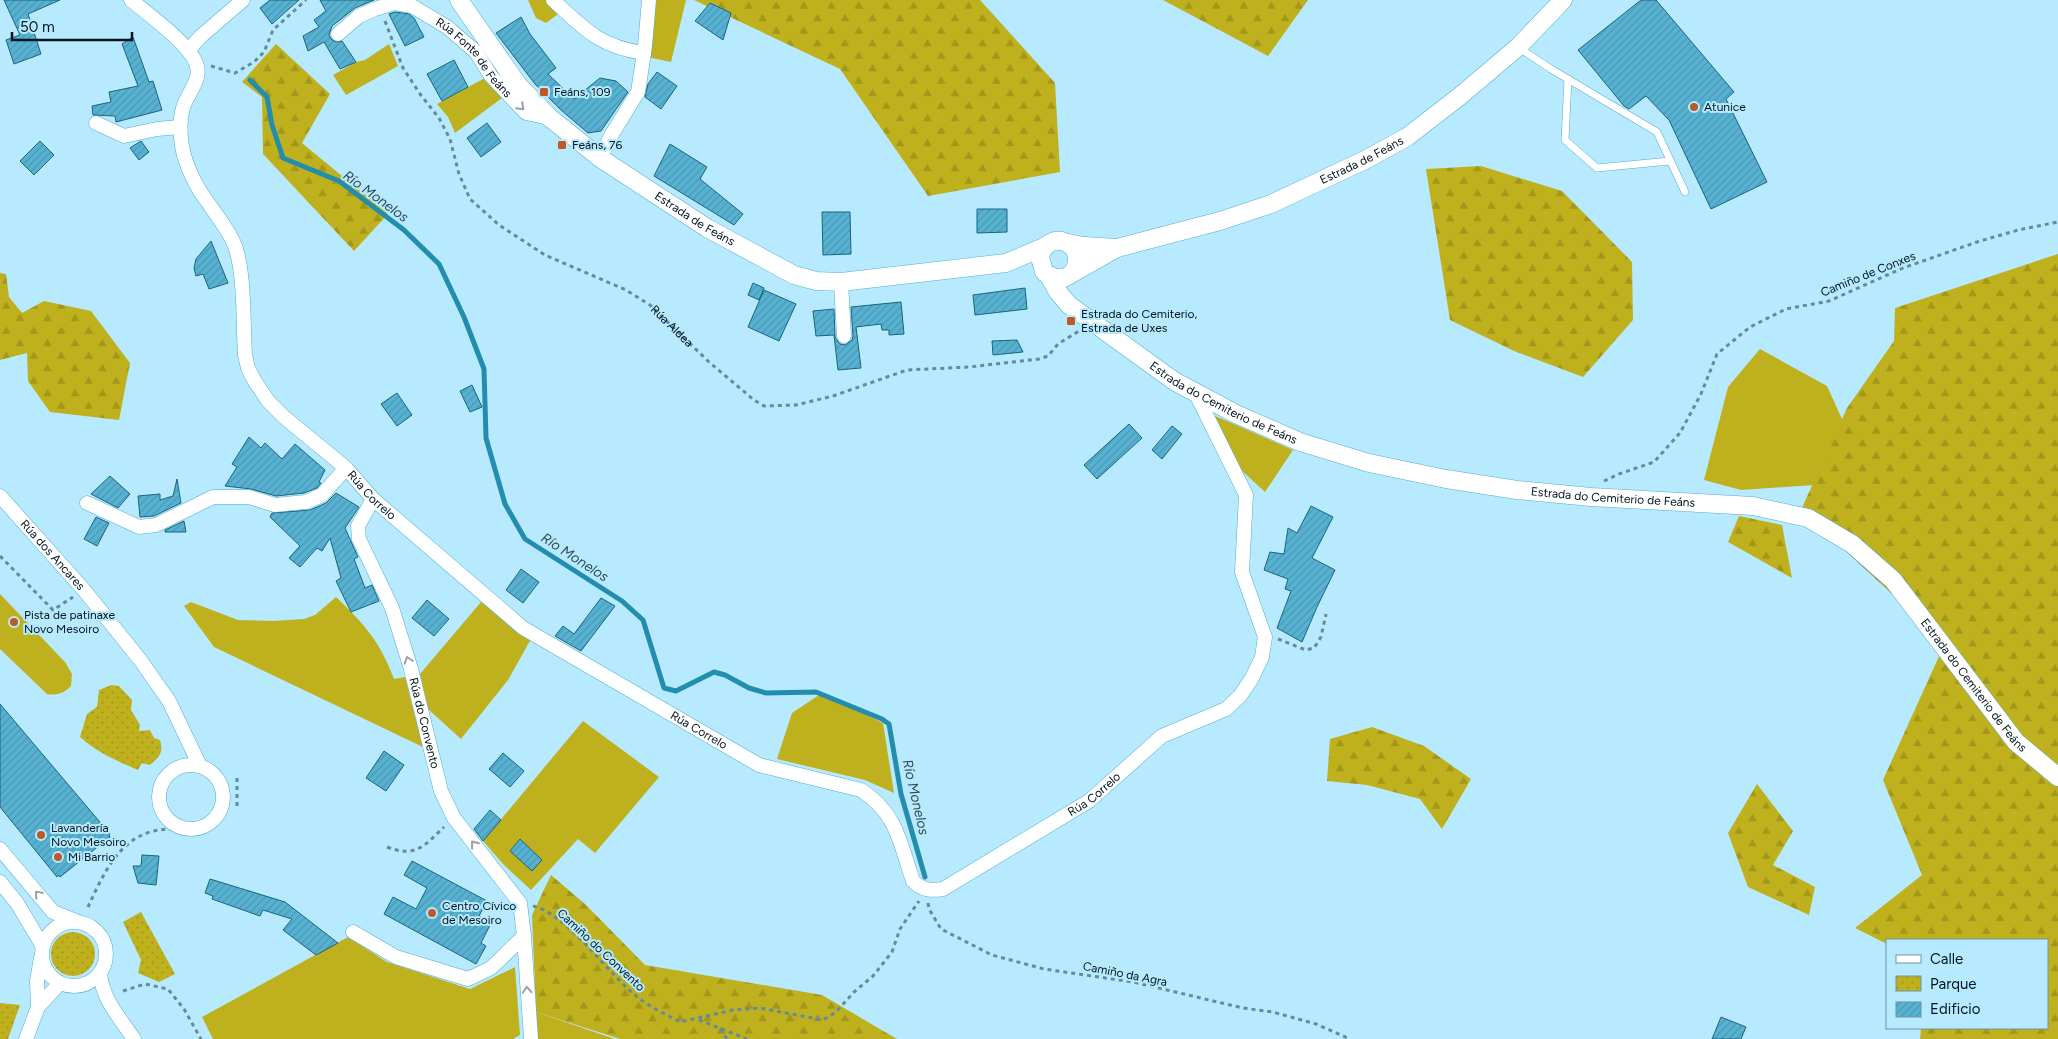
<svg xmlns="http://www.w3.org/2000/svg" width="2058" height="1039" font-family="Figtree,sans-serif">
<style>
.grass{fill:#bfb11d}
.forest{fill:url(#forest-firs)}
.park{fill:url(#park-dots)}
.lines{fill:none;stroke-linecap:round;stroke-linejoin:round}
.stream{stroke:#238dae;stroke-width:5}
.building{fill:url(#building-hatch);stroke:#1a647c}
.service-casing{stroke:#52aece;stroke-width:8}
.minor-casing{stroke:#52aece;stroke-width:15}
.tertiary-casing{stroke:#52aece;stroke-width:19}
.path{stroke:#658b9a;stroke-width:3;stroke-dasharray:4 4;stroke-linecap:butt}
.service{stroke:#fff;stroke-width:7}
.minor{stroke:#fff;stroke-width:14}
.tertiary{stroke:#fff;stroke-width:18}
.oneway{stroke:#99a1a5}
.poi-dot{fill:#bd5827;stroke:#b7eafe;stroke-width:2}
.labels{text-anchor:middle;stroke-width:4;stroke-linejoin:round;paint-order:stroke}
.street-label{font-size:12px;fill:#00151f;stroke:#b7eafe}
.poi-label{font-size:12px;fill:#00151f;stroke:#b7eafe;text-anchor:start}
.water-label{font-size:14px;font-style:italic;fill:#304c57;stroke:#b7eafe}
</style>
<defs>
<pattern id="forest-firs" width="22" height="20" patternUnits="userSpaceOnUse" patternTransform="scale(1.25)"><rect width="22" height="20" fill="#bfb11d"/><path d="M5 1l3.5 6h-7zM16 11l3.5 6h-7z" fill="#a2971a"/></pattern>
<pattern id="park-dots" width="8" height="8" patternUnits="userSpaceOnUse" patternTransform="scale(1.25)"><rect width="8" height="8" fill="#bfb11d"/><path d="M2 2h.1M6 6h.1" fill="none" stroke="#a2971a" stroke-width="1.8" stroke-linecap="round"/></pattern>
<pattern id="building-hatch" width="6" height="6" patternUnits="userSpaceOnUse" patternTransform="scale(1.25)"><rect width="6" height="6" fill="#57b2d2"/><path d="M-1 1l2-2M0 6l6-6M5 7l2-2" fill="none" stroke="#4a98b4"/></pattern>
</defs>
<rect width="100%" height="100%" fill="#b7eafe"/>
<!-- grass -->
<g class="grass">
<polygon points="528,0 548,0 561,12 546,23 536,18"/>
<polygon points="655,0 686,0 671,62 647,57"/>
<polygon points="389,44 398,66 346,95 333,75 356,62 365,60"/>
<polygon points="485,78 502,98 455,133 448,117 437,104"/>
<polygon points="1760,349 1827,386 1847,430 1844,483 1741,490 1704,480 1728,387"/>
<polygon points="1213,415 1293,450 1265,492 1241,470"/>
<path d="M 0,594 L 65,662 L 72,674 L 71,686 C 64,693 57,696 47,694 L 0,649 Z"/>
<path d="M 336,597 C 365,625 379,640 394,679 L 405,677 L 423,747 L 214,647 L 184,606 L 191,602 L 238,620 L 274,621 L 304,619 L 315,615 Z"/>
<polygon points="481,602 531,639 508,680 461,739 428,709 420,674"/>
<polygon points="822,693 883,723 894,793 865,780 777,759 792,713"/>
<polygon points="583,721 659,777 595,853 578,839 531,890 504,865 483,841"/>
<polygon points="348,937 387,962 470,989 515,967 520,1035 513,1039 213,1039 202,1017"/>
<polygon points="536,1012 615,1039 537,1039"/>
</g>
<!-- forest -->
<g class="forest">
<polygon points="694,0 980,0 1055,83 1060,172 928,196 840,69"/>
<polygon points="1163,0 1308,0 1268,56"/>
<polygon points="276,44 330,94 302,143 388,214 354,251 263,154 262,97 242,82"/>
<polygon points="1481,166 1562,191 1632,262 1633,320 1583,377 1514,351 1450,320 1426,169"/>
<polygon points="2058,254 2058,1039 1920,1039 1921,1028 2047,1028 2047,940 1887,940 1887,944 1855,928 1922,875 1883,780 1945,643 1801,510 1847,408 1894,341 1895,308"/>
<polygon points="0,273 6,274 9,297 22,313 44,301 91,311 130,363 119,420 50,412 28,381 27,353 0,360"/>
<polygon points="1739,516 1782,525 1792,578 1728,542"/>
<polygon points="1372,727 1424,746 1471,779 1442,829 1420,799 1367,785 1327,781 1330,739"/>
<polygon points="1757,784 1793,831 1773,865 1815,887 1809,915 1748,887 1728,833"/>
<polygon points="551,875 585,904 645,965 822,995 897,1039 620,1039 536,1012 532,915"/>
</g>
<!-- park -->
<g class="park">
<path d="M 111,685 L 119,686 L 132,700 L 131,710 L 140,725 L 139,731 L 150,730 L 154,738 L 160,740 C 164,753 159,757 150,765 L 142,763 L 138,770 C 117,761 98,753 80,737 L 87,714 L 97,707 L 99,690 Z"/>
<polygon points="141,912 175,974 159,982 138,973 141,960 123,922"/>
<circle cx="73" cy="954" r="22"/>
<polygon points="0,1003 20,1005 8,1039 0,1039"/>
</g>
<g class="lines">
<!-- stream -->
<polyline class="stream" points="250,80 267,97 272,125 283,158 339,181 404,230 439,264 464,317 484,369 486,438 505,504 525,539 622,601 643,620 664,688 676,691 714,672 725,675 749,688 766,693 816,692 882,719 889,724 901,794 925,877"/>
</g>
<!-- building -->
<g class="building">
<polygon points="4,0 60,0 28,14 41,54 14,64 6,40 20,35"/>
<polygon points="270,0 299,0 272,24 260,8"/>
<polygon points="320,0 374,0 355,8 332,26 329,35 331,39 336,42 342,41 356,62 340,69 324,42 308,51 303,36 319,27 314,20 326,11"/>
<polygon points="1641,0 1656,0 1734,92 1726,99 1767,182 1711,209 1669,120 1646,96 1629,109 1624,106 1578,50"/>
<polygon points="710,3 731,13 723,40 695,21"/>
<polygon points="395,12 409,14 414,18 424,37 405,46 389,14"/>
<polygon points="521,17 530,34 556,68 548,74 574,99 600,78 616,81 628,92 601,131 588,133 561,110 535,84 496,33"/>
<polygon points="133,37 149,82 153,81 162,110 116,122 115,116 93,115 92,106 111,102 109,92 138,86 122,44"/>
<polygon points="454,60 468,87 442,101 427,74"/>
<polygon points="657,72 677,86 661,109 645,97 648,84"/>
<polygon points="487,123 501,142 481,157 467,138"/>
<polygon points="40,141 54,155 34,175 20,161"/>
<polygon points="141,141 149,152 139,160 130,148"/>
<polygon points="670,144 707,167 700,179 743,214 734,225 654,176"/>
<polygon points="977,209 1007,209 1007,232 977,233"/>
<polygon points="822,212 850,212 851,254 823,255"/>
<polygon points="211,241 228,283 209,289 203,274 196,276 194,268 196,259"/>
<polygon points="753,283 764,288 759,300 748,295"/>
<polygon points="1025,288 1027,309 975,315 973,295"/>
<polygon points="764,290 796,304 779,341 748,327"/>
<polygon points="901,302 904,334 889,335 889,330 882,330 881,324 856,327 861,368 838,370 834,335 816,336 813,311 834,309 835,337 840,344 845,345 852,340 853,336 851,307"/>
<polygon points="1017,340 1023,352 993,355 992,341"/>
<polygon points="472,385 482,407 470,412 460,391"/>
<polygon points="397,393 412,415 397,426 381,404"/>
<polygon points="1129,424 1142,438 1097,479 1084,465"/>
<polygon points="1172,426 1182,434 1162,459 1152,450"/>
<polygon points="249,437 261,448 265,443 282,459 295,444 325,470 319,482 321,483 317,488 304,493 276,496 251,489 225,486 237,467 232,464"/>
<polygon points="110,476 130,494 118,508 91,494"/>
<polygon points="177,479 181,503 154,516 140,517 138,496 160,494 160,500 173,496"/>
<polygon points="336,493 359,507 345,528 358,557 354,559 365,588 372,585 379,601 351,612 336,581 341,578 330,538 322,551 317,548 300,567 289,558 300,546 270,517 272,513 310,510 326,503"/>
<polygon points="1311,506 1333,517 1312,558 1335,570 1317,607 1302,642 1277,628 1291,591 1285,589 1288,579 1264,570 1270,552 1284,554 1288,528 1297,533"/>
<polygon points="96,517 109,523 97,546 84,539"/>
<polygon points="184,521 186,532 165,532 165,530"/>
<polygon points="521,569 539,582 523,603 506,590"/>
<polygon points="601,598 615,606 581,651 555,636 563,626 574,634"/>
<polygon points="427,600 449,619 434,636 412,618"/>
<polygon points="0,704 110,834 109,835 110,837 60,877 59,875 57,877 0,807"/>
<polygon points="384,751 404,765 386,791 366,778"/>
<polygon points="503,753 524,771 510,787 489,769"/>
<polygon points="490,810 501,820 483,841 474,829"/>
<polygon points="520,839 542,860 532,871 510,851"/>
<polygon points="142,855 159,856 156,885 138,883 133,866 141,866"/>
<polygon points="412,861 487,901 479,916 491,923 481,943 486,946 476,964 384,914 393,897 416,909 427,888 404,875"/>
<polygon points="210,879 285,902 338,943 316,955 283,930 292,919 263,910 260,916 212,899 213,896 205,893"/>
<polygon points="1721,1017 1746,1027 1741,1039 1712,1039"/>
</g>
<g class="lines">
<!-- service casing -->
<g class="service-casing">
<g id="service">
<polyline points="1519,48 1551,69 1657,132 1685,192"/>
<polyline points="1568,79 1565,140 1597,168 1670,161"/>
</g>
</g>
<!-- minor casing -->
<g class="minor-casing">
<g id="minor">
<path id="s2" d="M 131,0 C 149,15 187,42 196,63 C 203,79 187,93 183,108 C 179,121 180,133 182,146 C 185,165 197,189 209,204 C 218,218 229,230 235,246 C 245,274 243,324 245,355 L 248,368 L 254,380 L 268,401 L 284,417 L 346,468 L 373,499 L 523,628 L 759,765 L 861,790 C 897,813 900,843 913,881 C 922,890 931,891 943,889 L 1089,801 L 1162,736 L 1226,709 L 1240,696 L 1252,678 L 1262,657 L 1265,637 L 1242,572 L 1246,495 L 1195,392"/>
<path d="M 553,0 C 584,29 600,47 644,53"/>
<path id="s3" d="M 338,34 L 359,16 L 375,9 L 394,3 L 412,6 L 447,27 L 476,52 L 491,76 L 526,113 L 550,118"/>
<polyline points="189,50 200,37 243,0"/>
<polyline points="96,123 124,136 157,129 180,127"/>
<polyline points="600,158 612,134 638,92 645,46 649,0"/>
<polyline points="841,282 844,336"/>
<path id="s4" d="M 0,496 L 84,590 L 141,661 L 169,701 L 200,766"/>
<path id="s5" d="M 373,499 L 358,526 L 359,539 L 392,608 L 411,669 L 441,791 L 454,818 L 520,903 L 524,936 L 531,1039"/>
<polyline points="87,503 139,527 156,525 213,497 249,497 275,505 306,502 322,495 346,468"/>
<circle cx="191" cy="797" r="32"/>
<polyline points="0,849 53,912 76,921"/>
<polyline points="0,882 17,903 42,945"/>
<circle cx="74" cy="954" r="32"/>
<polyline points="353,932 396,957 468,979 491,968 524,936"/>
<path d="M 100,973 C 102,999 120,1018 134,1039"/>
<polyline points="38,1007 37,981 41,958"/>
<polyline points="26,1039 38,1007 60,983"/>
</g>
</g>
<!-- tertiary casing -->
<g class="tertiary-casing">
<g id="tertiary">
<path id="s6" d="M 459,0 L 518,85 L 550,118 L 600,158 L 707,228 L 794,275 L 816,281 L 841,282 L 1006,263 L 1044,247"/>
<polyline points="1068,243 1084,246 1117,248"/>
<path id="s7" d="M 1073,272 C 1090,244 1048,226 1040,257 L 1044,272 L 1054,278 L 1064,278 L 1117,248 L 1220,221 L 1271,204 L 1367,159 L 1407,137 L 1460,96 L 1518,47 L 1563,0"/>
<path id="s8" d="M 1049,276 L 1058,292 L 1069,305 L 1174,381 L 1236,414 L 1300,442 L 1369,463 L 1446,479 L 1517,490 L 1591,497 L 1753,506 L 1808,518 L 1852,544 L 1893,580 L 2016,742 L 2058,777"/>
</g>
</g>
<!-- path -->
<g class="path">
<path id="s1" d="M 385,21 L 403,68 L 420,94 L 439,118 L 450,139 L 459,174 L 470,199 L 499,225 L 545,255 L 626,290 L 650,305 L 709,362 L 754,400 L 764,406 L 796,405 L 833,396 L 907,370 L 969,367 L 1039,359 L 1048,356 L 1058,344 L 1079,331"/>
<polyline points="211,66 235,73 254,62 264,52 273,30 306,0"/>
<polyline points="1604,481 1619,474 1654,462 1680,433 1701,394 1717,354 1750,327 1786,309 1829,301 1903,268 1977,242 2018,230 2058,222"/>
<polyline points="0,556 53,610 73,597"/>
<polyline points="1278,639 1306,650 1314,648 1321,637 1326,614"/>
<polyline points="237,778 237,810"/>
<path d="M 387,847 C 416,858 424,846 444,827"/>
<polyline points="928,903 929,909 941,929 992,955 1044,969 1133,982 1243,1008 1273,1012 1316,1024 1350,1039"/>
<path d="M 533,906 C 568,914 610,977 640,999 C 652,1008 667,1015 680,1022 L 733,1010 L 760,1008 L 823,1020 L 836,1012 L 854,992 L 873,976 L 892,952 L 900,929 L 919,901"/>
<path d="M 88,907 C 102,877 118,839 154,831 C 163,829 173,829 182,828"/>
<polyline points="123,991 145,984 168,989 184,1009 201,1039"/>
<polyline points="699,1020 747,1039"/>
<polyline points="720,1029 727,1039"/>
</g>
<!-- service -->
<use href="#service" class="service"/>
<!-- minor -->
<use href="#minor" class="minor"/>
<!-- tertiary -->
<use href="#tertiary" class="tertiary"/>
</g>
<!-- one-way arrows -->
<defs><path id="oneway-chevron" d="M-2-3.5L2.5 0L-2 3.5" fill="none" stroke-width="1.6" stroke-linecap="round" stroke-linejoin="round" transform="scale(1.25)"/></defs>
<g class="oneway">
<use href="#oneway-chevron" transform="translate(521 107) rotate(45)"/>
<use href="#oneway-chevron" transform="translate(408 660) rotate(-108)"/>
<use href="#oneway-chevron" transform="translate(474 844) rotate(-128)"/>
<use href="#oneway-chevron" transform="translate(38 894) rotate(-131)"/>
<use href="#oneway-chevron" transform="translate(527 990) rotate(-94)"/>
</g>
<!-- markers -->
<g class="poi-dot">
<rect x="539" y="87" width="10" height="10" rx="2.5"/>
<circle cx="1694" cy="107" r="5"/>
<rect x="557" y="140" width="10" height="10" rx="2.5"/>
<rect x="1066" y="316" width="10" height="10" rx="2.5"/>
<circle cx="14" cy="622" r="5"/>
<circle cx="41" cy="835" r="5"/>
<circle cx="58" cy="857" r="5"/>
<circle cx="432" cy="913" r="5"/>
</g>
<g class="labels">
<!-- street labels -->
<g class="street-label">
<text dy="4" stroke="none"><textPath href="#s3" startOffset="165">Rúa Fonte de Feáns</textPath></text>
<text dy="4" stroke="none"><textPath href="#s7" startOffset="428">Estrada de Feáns</textPath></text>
<text dy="4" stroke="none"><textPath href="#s6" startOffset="326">Estrada de Feáns</textPath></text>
<text transform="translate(1868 274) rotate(-22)" y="4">Camiño de Conxes</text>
<text dy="4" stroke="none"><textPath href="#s1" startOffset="440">Rúa Aldea</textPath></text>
<text dy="4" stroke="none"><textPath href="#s8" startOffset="219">Estrada do Cemiterio de Feáns</textPath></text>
<text dy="4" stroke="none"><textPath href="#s2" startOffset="594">Rúa Correlo</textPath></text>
<text dy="4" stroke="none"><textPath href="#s8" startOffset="624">Estrada do Cemiterio de Feáns</textPath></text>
<text dy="4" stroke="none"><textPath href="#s4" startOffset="79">Rúa dos Ancares</textPath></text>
<text dy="4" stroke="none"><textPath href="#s8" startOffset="1059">Estrada do Cemiterio de Feáns</textPath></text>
<text dy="4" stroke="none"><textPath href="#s5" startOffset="240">Rúa do Convento</textPath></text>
<text dy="4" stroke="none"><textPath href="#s2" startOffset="999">Rúa Correlo</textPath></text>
<text dy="4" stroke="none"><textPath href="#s2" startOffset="1492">Rúa Correlo</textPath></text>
<text transform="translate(601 950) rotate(43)" y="4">Camiño do Convento</text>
<text transform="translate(1125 974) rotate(11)" y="4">Camiño da Agra</text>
</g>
<!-- poi labels -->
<g class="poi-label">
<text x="554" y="96">Feáns, 109</text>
<text x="1704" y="111">Atunice</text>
<text x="572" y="149">Feáns, 76</text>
<text x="1081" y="318">Estrada do Cemiterio,<tspan x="1081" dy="14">Estrada de Uxes</tspan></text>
<text x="24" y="619">Pista de patinaxe<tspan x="24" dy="14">Novo Mesoiro</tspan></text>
<text x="51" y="832">Lavandería<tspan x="51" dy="14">Novo Mesoiro</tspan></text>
<text x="68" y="861">Mi Barrio</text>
<text x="442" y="910">Centro Cívico<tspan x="442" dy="14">de Mesoiro</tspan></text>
</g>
<!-- water labels -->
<g class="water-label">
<text transform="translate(376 196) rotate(36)" y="5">Río Monelos</text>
<text transform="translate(575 557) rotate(33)" y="5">Río Monelos</text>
<text transform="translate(916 797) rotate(77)" y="5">Río Monelos</text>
</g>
</g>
<!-- legend -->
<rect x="1886" y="939" width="162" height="90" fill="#b7eafe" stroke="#6e95a5"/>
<rect x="1896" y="955" width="25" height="8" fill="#ffffff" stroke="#6e95a5"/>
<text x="1930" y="964" font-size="15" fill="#00151f">Calle</text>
<rect x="1896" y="976" width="25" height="15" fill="url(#park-dots)" stroke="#6e95a5"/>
<text x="1930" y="989" font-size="15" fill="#00151f">Parque</text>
<rect x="1896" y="1002" width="25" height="15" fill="url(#building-hatch)" stroke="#6e95a5"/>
<text x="1930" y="1014" font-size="15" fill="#00151f">Edificio</text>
<!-- scale -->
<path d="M12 32v8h120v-8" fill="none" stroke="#00151f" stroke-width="2.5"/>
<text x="20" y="32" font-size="15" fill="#00151f" stroke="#b7eafe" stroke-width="4" paint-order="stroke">50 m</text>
</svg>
